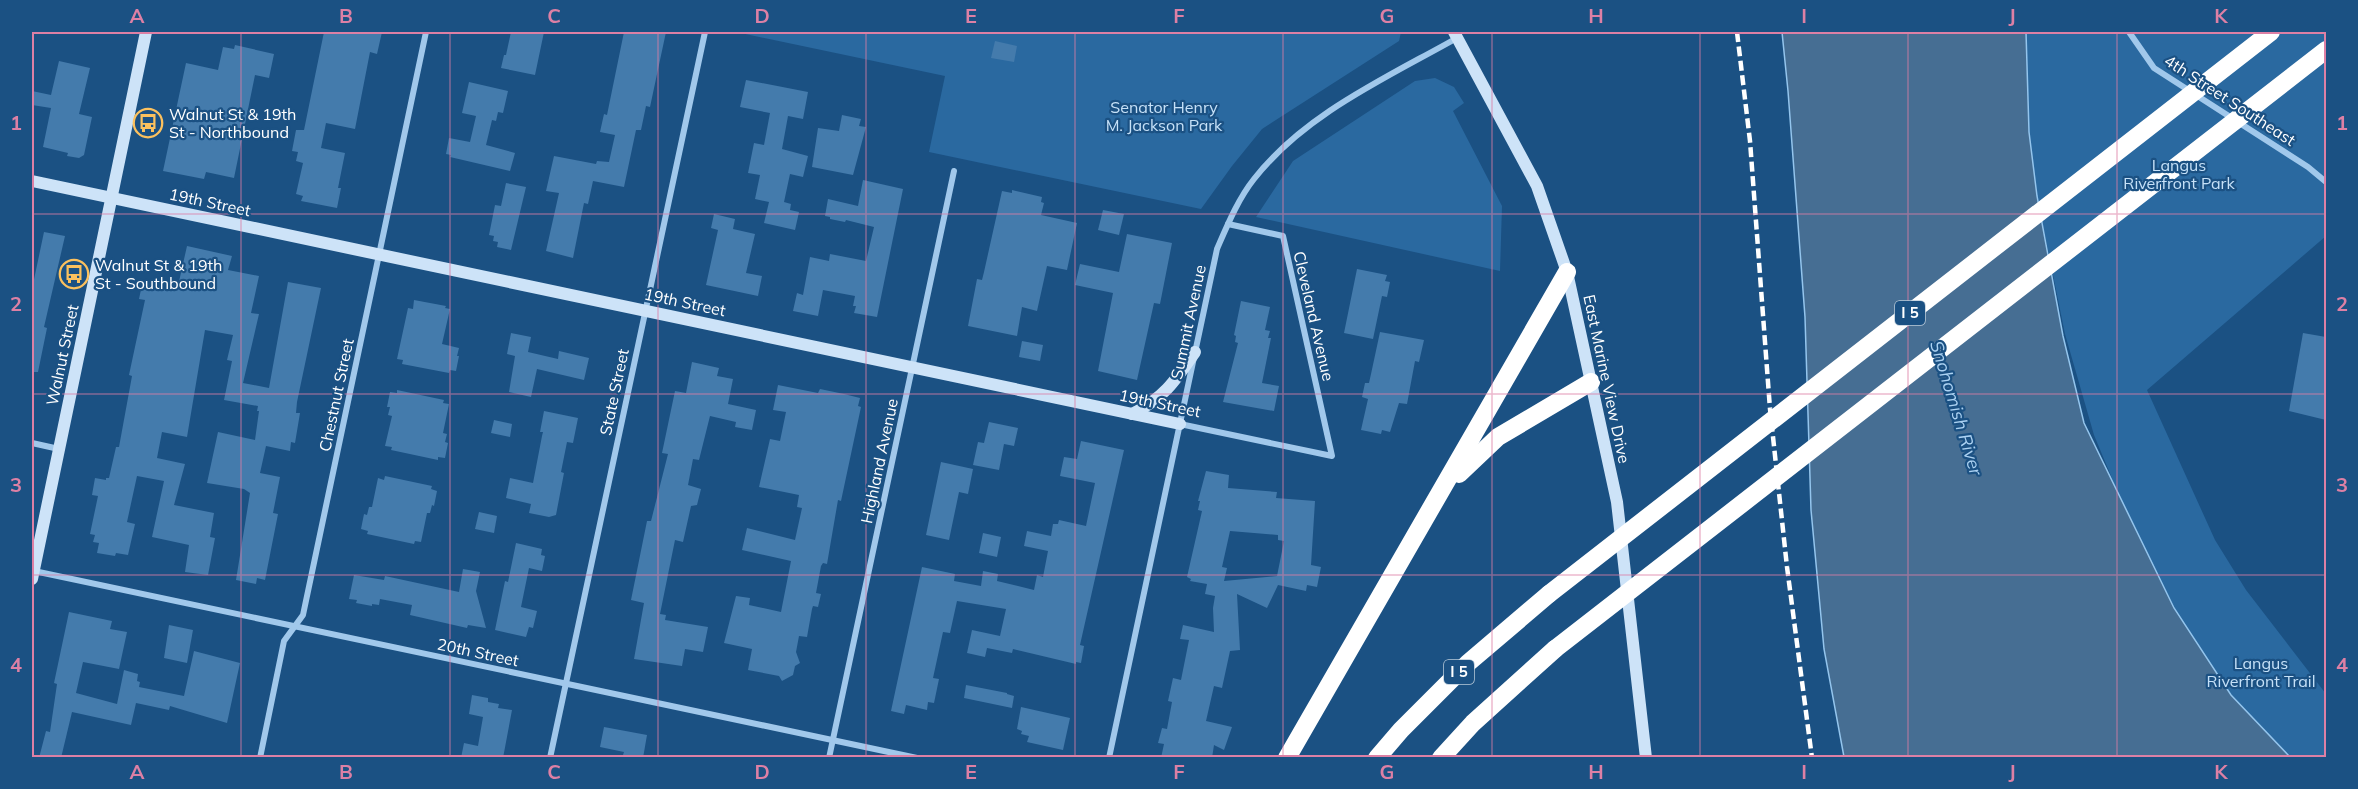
<svg xmlns="http://www.w3.org/2000/svg" width="2358" height="789" font-family="Mulish,sans-serif">
<style>
.green{fill:#2a69a0}
.water{fill:#466e93;stroke:#94c5ed;stroke-width:1.5}
.building{fill:#447bac;fill-rule:evenodd}
.lines{fill:none;stroke-linecap:round;stroke-linejoin:round}
.street{stroke:#a1c8eb;stroke-width:6}
.secondary{stroke:#cde3f8;stroke-width:12}
.highway{stroke:#fff;stroke-width:18}
.rail{stroke:#fff;stroke-width:4.5;stroke-dasharray:10 4.5;stroke-linecap:butt}
.highway-bridge{stroke:#fff;stroke-width:18}
.grid{fill:none;stroke:#dd80a5;stroke-width:1.5;stroke-opacity:0.55}
.labels{text-anchor:middle;stroke-width:4.5;stroke-linejoin:round;paint-order:stroke}
.shield{fill:#1b5183;stroke:#bbcbda;stroke-width:1.5}
.shield-label{font-size:15px;font-weight:bold;fill:#fff}
.street-label{font-size:16px;fill:#fff;stroke:#1b5183}
.park-label{font-size:16px;fill:#c6e1f8;stroke:#1b5183}
.poi-label{font-size:16px;fill:#fff;stroke:#1b5183;text-anchor:start}
.water-label{font-size:18px;font-style:italic;fill:#acd2f2;stroke:#1b5183}
.neatline{fill:none;stroke:#dd80a5;stroke-width:2}
.grid-label{font-size:20px;text-anchor:middle;font-weight:bold;fill:#dd80a5}
</style>
<rect width="100%" height="100%" fill="#1b5183"/>
<!-- green -->
<g class="green">
<polygon points="736,32 1401,32 1399,41 1262,129 1232,166 1201,209 929,152 945,76"/>
<polygon points="2026,32 2326,32 2326,236 2147,390 2215,540 2246,590 2326,694 2326,757 2290,757 2231,695 2174,608 2128,517 2094,435 2065,334 2037,196 2029,132"/>
<polygon points="1435,78 1454,87 1464,103 1453,111 1502,206 1500,271 1256,217 1293,161 1415,81"/>
</g>
<!-- water -->
<polygon class="water" points="1782,32 2026,32 2029,132 2037,196 2063,336 2084,423 2174,608 2231,695 2290,757 1844,757 1824,649 1811,510 1805,317 1788,91"/>
<!-- building -->
<g class="building">
<polygon points="324,32 382,32 377,54 370,52 355,129 326,123 321,148 345,153 338,188 341,188 337,208 301,201 303,196 296,194 303,163 296,161 298,152 292,151 296,130 304,130"/>
<polygon points="511,32 544,32 535,75 501,68 504,55 506,55"/>
<polygon points="624,32 666,32 650,107 646,106 641,130 636,130 624,187 593,181 588,204 584,203 573,258 546,251 559,193 546,191 554,156 596,164 597,161 609,162 615,135 600,132 604,114 607,115"/>
<polygon points="995,41 1017,46 1014,62 991,58"/>
<polygon points="235,45 274,54 269,78 255,75 234,178 206,172 204,179 163,171 186,63 218,70 223,47 234,49"/>
<polygon points="59,61 90,68 79,114 92,117 84,155 79,158 67,156 68,153 43,147 51,108 32,105 32,91 51,95"/>
<polygon points="746,80 808,92 803,119 788,116 782,149 808,156 803,177 790,174 784,202 791,204 790,210 799,212 795,230 764,223 769,202 755,199 760,175 748,173 754,143 764,145 770,113 740,107"/>
<polygon points="469,82 508,91 503,113 498,112 496,121 492,120 486,145 515,153 510,171 450,157 451,155 446,154 449,138 470,142 476,116 462,113"/>
<polygon points="842,115 861,119 859,126 866,127 853,175 812,167 818,128 839,131"/>
<polygon points="863,180 903,189 877,317 854,313 856,306 853,306 855,296 823,290 818,316 793,311 797,293 803,295 810,257 829,261 830,254 866,261 874,227 846,220 845,222 830,219 830,217 825,216 828,199 858,206"/>
<polygon points="506,183 526,187 511,250 497,247 498,242 493,241 494,236 489,235 495,205 501,206"/>
<polygon points="1012,190 1042,197 1041,202 1044,203 1041,215 1077,223 1067,270 1047,266 1037,311 1022,307 1017,336 968,326 977,279 982,280 984,272 1002,191 1012,193"/>
<polygon points="1103,210 1124,214 1119,235 1098,230"/>
<polygon points="714,214 735,219 733,229 755,234 746,273 762,276 758,296 706,285 718,230 711,228"/>
<polygon points="44,232 65,236 44,327 47,328 38,372 32,372 32,289"/>
<polygon points="1127,234 1172,243 1160,304 1154,303 1137,380 1098,371 1113,293 1075,285 1080,264 1119,272"/>
<polygon points="187,246 232,256 228,270 259,276 251,313 259,314 243,383 269,388 288,282 321,288 297,402 296,413 300,413 295,443 291,442 290,451 266,446 260,473 280,477 273,513 278,514 265,580 257,578 256,584 236,580 250,493 244,489 207,483 218,432 255,440 259,411 257,411 258,406 224,400 232,361 227,360 233,335 205,330 187,437 162,432 157,458 185,464 174,505 214,513 210,537 215,538 208,575 185,572 189,545 152,537 164,481 137,476 127,522 135,524 128,555 116,553 115,556 97,553 99,543 93,542 95,535 90,534 98,496 92,495 95,478 106,480 106,478 109,478 116,447 119,447 132,376 129,375 145,300 139,299 143,280 178,286"/>
<polygon points="1357,269 1387,275 1385,281 1390,282 1387,297 1382,296 1373,339 1344,333"/>
<polygon points="414,300 446,306 445,308 450,309 442,344 459,348 457,356 459,356 456,371 450,370 449,373 402,364 403,360 397,359 408,308 413,309"/>
<polygon points="1241,301 1270,307 1265,330 1270,331 1268,338 1271,338 1262,383 1279,386 1274,411 1223,402 1238,343 1235,342 1236,336 1234,335"/>
<polygon points="1380,332 1424,340 1419,362 1415,361 1407,404 1399,403 1390,432 1382,430 1381,434 1361,430 1368,399 1362,397 1365,383 1369,383 1371,374"/>
<polygon points="511,333 531,337 528,352 558,359 559,351 589,358 584,380 537,369 531,397 509,392 515,356 507,354"/>
<polygon points="2303,333 2326,337 2326,420 2289,411"/>
<polygon points="1022,341 1043,345 1040,361 1019,357"/>
<polygon points="692,362 719,368 717,376 733,379 728,404 756,410 752,430 735,427 736,422 710,416 699,460 693,459 688,485 701,489 697,505 691,506 683,542 675,540 660,614 666,615 665,620 708,627 703,652 685,649 682,666 634,659 644,603 631,600 647,521 651,521 668,454 662,453 675,391 686,393"/>
<polygon points="778,385 818,393 820,389 844,394 860,398 858,406 861,407 841,501 838,500 827,564 823,563 821,566 816,593 821,594 818,607 813,606 812,609 807,637 799,636 796,652 800,663 795,666 793,675 782,681 779,676 748,670 752,649 724,643 736,596 750,598 749,605 781,612 791,561 742,550 747,528 795,540 802,508 797,507 799,495 759,487 770,439 780,441 786,412 773,410"/>
<polygon points="397,390 444,400 443,403 449,404 443,433 447,434 445,442 448,443 445,458 438,457 438,460 391,450 392,447 385,446 392,416 388,415 390,407 387,407 390,392 397,393"/>
<polygon points="544,411 578,418 573,443 567,442 561,472 564,473 556,515 549,517 529,513 531,504 506,498 510,478 533,483 542,436 543,432 540,432"/>
<polygon points="494,420 512,424 510,437 491,433"/>
<polygon points="989,422 1018,428 1014,446 1004,444 999,470 973,465 978,442 984,443"/>
<polygon points="1081,441 1124,450 1080,645 1084,646 1081,663 1076,662 1076,664 1013,649 1012,653 987,648 985,657 967,653 972,630 1000,636 1006,609 957,601 950,633 943,632 933,678 939,679 934,703 928,702 927,710 906,705 904,714 891,711 922,567 955,574 954,581 981,586 983,571 998,574 997,581 1034,590 1037,575 1043,577 1048,551 1024,546 1027,531 1051,536 1053,524 1058,524 1059,520 1086,526 1095,483 1060,476 1064,457 1077,459"/>
<polygon points="941,462 973,469 968,494 959,492 949,540 926,535"/>
<path d="M 1206,471 L 1229,475 L 1228,488 L 1277,492 L 1276,498 L 1315,501 L 1311,565 L 1321,567 L 1317,587 L 1307,585 L 1306,591 L 1278,585 L 1267,608 L 1237,594 L 1240,650 L 1230,651 L 1222,688 L 1214,686 L 1206,721 L 1232,727 L 1224,750 L 1214,745 L 1212,758 L 1161,758 L 1164,744 L 1158,743 L 1162,728 L 1167,729 L 1172,702 L 1168,701 L 1173,678 L 1181,680 L 1189,640 L 1180,639 L 1183,625 L 1214,632 L 1213,608 L 1215,596 L 1205,594 L 1207,584 L 1190,581 L 1191,579 L 1187,577 L 1202,511 L 1198,510 L 1200,501 L 1198,501 ZM 1230,531 L 1278,535 L 1278,540 L 1284,541 L 1277,576 L 1224,581 L 1227,568 L 1222,567 Z"/>
<polygon points="385,476 432,486 431,489 437,491 434,506 432,505 430,513 427,513 421,542 415,541 414,544 367,534 368,531 361,529 364,514 367,515 369,507 372,507 378,478 384,480"/>
<polygon points="479,512 497,516 494,533 475,529"/>
<polygon points="983,533 1001,537 997,557 979,553"/>
<polygon points="516,543 542,549 541,555 545,556 542,571 529,568 521,607 537,611 533,628 529,627 526,637 495,630 505,581 508,582"/>
<polygon points="463,569 480,572 476,591 486,628 468,625 467,628 410,615 412,605 380,599 379,605 372,604 372,606 356,603 357,600 349,599 354,575 384,580 385,576 459,592"/>
<polygon points="69,612 112,621 110,629 127,632 119,669 83,662 76,693 117,704 124,670 138,674 137,681 140,682 139,687 184,696 194,651 240,663 227,723 170,706 169,710 136,703 131,725 72,712 61,758 39,758 46,731 50,732 57,684 54,683"/>
<polygon points="169,625 193,630 187,663 164,658"/>
<polygon points="966,685 1007,693 1007,694 1014,696 1012,708 964,698"/>
<polygon points="472,695 488,698 488,702 499,704 498,708 512,710 503,758 461,758 464,743 478,746 483,717 469,714"/>
<polygon points="1021,707 1070,718 1063,750 1027,742 1029,736 1021,734 1022,731 1017,729"/>
<polygon points="604,727 647,735 643,758 622,758 624,752 600,747"/>
</g>
<g class="lines">
<!-- street -->
<g class="street">
<polyline points="2129,32 2154,68 2308,167 2326,182"/>
<polyline points="1180,424 1332,456 1283,236 1228,224"/>
<polyline points="32,443 59,449"/>
<polyline points="34,571 917,758"/>
<polyline points="260,758 284,641 303,615 426,32"/>
<polyline points="550,758 705,32"/>
<polyline points="829,758 954,171"/>
<path d="M 1109,758 L 1217,249 C 1227,226 1238,199 1254,179 C 1305,114 1386,78 1457,38"/>
</g>
<!-- secondary -->
<g class="secondary">
<polyline points="1454,32 1537,186 1567,272 1617,502 1646,758"/>
<polyline points="32,181 1180,424"/>
<path d="M 1132,414 C 1164,398 1175,381 1195,352"/>
<polyline points="32,579 146,32"/>
</g>
<!-- highway -->
<g class="highway">
<polyline points="1459,474 1498,437 1591,382"/>
<polyline points="1287,758 1567,272"/>
<polyline points="1377,758 1401,730 1468,663 1549,594"/>
<polyline points="1441,758 1473,723 1555,649"/>
</g>
<!-- rail -->
<polyline class="rail" points="1737,32 1750,141 1770,409 1787,567 1812,758"/>
<!-- highway-bridge -->
<g class="highway-bridge">
<polyline points="1549,594 2271,32"/>
<polyline points="1555,649 2326,50"/>
</g>
</g>
<!-- grid -->
<path class="grid" d="M 241,32 L 241,758M 450,32 L 450,758M 658,32 L 658,758M 866,32 L 866,758M 1075,32 L 1075,758M 1283,32 L 1283,758M 1492,32 L 1492,758M 1700,32 L 1700,758M 1908,32 L 1908,758M 2117,32 L 2117,758M 32,214 L 2326,214M 32,394 L 2326,394M 32,575 L 2326,575"/>
<!-- icons -->
<defs>
<g id="bus-ring" transform="scale(1.5)"><circle r="9.5" fill="#1b5183" stroke="#fcc15e" stroke-width="1.5"/><path d="M-5-6H5V4H4V6H2V4H-2V6H-4V4H-5ZM-3.5-4V0h7V-4ZM-3.5 1.2v1.5H-2V1.2ZM2 1.2v1.5H3.5V1.2Z" fill="#fcc15e"/></g>
</defs>
<g fill-rule="evenodd">
<use href="#bus-ring" x="148" y="123"/>
<use href="#bus-ring" x="74" y="274"/>
</g>
<g class="labels">
<!-- shield labels -->
<g class="shield">
<rect x="1895" y="301" width="30" height="24" rx="4.5"/>
<rect x="1444" y="660" width="30" height="24" rx="4.5"/>
</g>
<g class="shield-label">
<text x="1910" y="318">I 5</text>
<text x="1459" y="677">I 5</text>
</g>
<!-- street labels -->
<g class="street-label">
<text transform="translate(2230 100) rotate(33)" y="6">4th Street Southeast</text>
<text transform="translate(210 202) rotate(12)" y="6">19th Street</text>
<text transform="translate(685 302) rotate(12)" y="6">19th Street</text>
<text transform="translate(1314 316) rotate(77)" y="6">Cleveland Avenue</text>
<text transform="translate(1188 322) rotate(-78)" y="6">Summit Avenue</text>
<text transform="translate(62 355) rotate(-78)" y="6">Walnut Street</text>
<text transform="translate(1607 379) rotate(78)" y="6">East Marine View Drive</text>
<text transform="translate(614 392) rotate(-78)" y="6">State Street</text>
<text transform="translate(336 395) rotate(-78)" y="6">Chestnut Street</text>
<text transform="translate(1160 403) rotate(12)" y="6">19th Street</text>
<text transform="translate(879 461) rotate(-78)" y="6">Highland Avenue</text>
<text transform="translate(478 652) rotate(12)" y="6">20th Street</text>
</g>
<!-- park labels -->
<g class="park-label">
<text x="1164" y="113">Senator Henry<tspan x="1164" dy="18">M. Jackson Park</tspan></text>
<text x="2179" y="171">Langus<tspan x="2179" dy="18">Riverfront Park</tspan></text>
<text x="2261" y="669">Langus<tspan x="2261" dy="18">Riverfront Trail</tspan></text>
</g>
<!-- poi labels -->
<g class="poi-label">
<text x="169" y="120">Walnut St &amp; 19th<tspan x="169" dy="18">St - Northbound</tspan></text>
<text x="95" y="271">Walnut St &amp; 19th<tspan x="95" dy="18">St - Southbound</tspan></text>
</g>
<!-- water labels -->
<g class="water-label">
<text transform="translate(1956 408) rotate(73)" y="6">Snohomish River</text>
</g>
</g>
<!-- border -->
<rect width="2358" height="789" fill="none" stroke="#1b5183" stroke-width="66"/>
<rect x="33" y="33" width="2292" height="723" class="neatline"/>
<g class="grid-label">
<text x="137" y="23">A</text>
<text x="346" y="23">B</text>
<text x="554" y="23">C</text>
<text x="762" y="23">D</text>
<text x="971" y="23">E</text>
<text x="1179" y="23">F</text>
<text x="1387" y="23">G</text>
<text x="1596" y="23">H</text>
<text x="1804" y="23">I</text>
<text x="2012" y="23">J</text>
<text x="2221" y="23">K</text>
<text x="16" y="130">1</text>
<text x="2342" y="130">1</text>
<text x="16" y="311">2</text>
<text x="2342" y="311">2</text>
<text x="16" y="492">3</text>
<text x="2342" y="492">3</text>
<text x="16" y="672">4</text>
<text x="2342" y="672">4</text>
<text x="137" y="779">A</text>
<text x="346" y="779">B</text>
<text x="554" y="779">C</text>
<text x="762" y="779">D</text>
<text x="971" y="779">E</text>
<text x="1179" y="779">F</text>
<text x="1387" y="779">G</text>
<text x="1596" y="779">H</text>
<text x="1804" y="779">I</text>
<text x="2012" y="779">J</text>
<text x="2221" y="779">K</text>
</g>
</svg>
